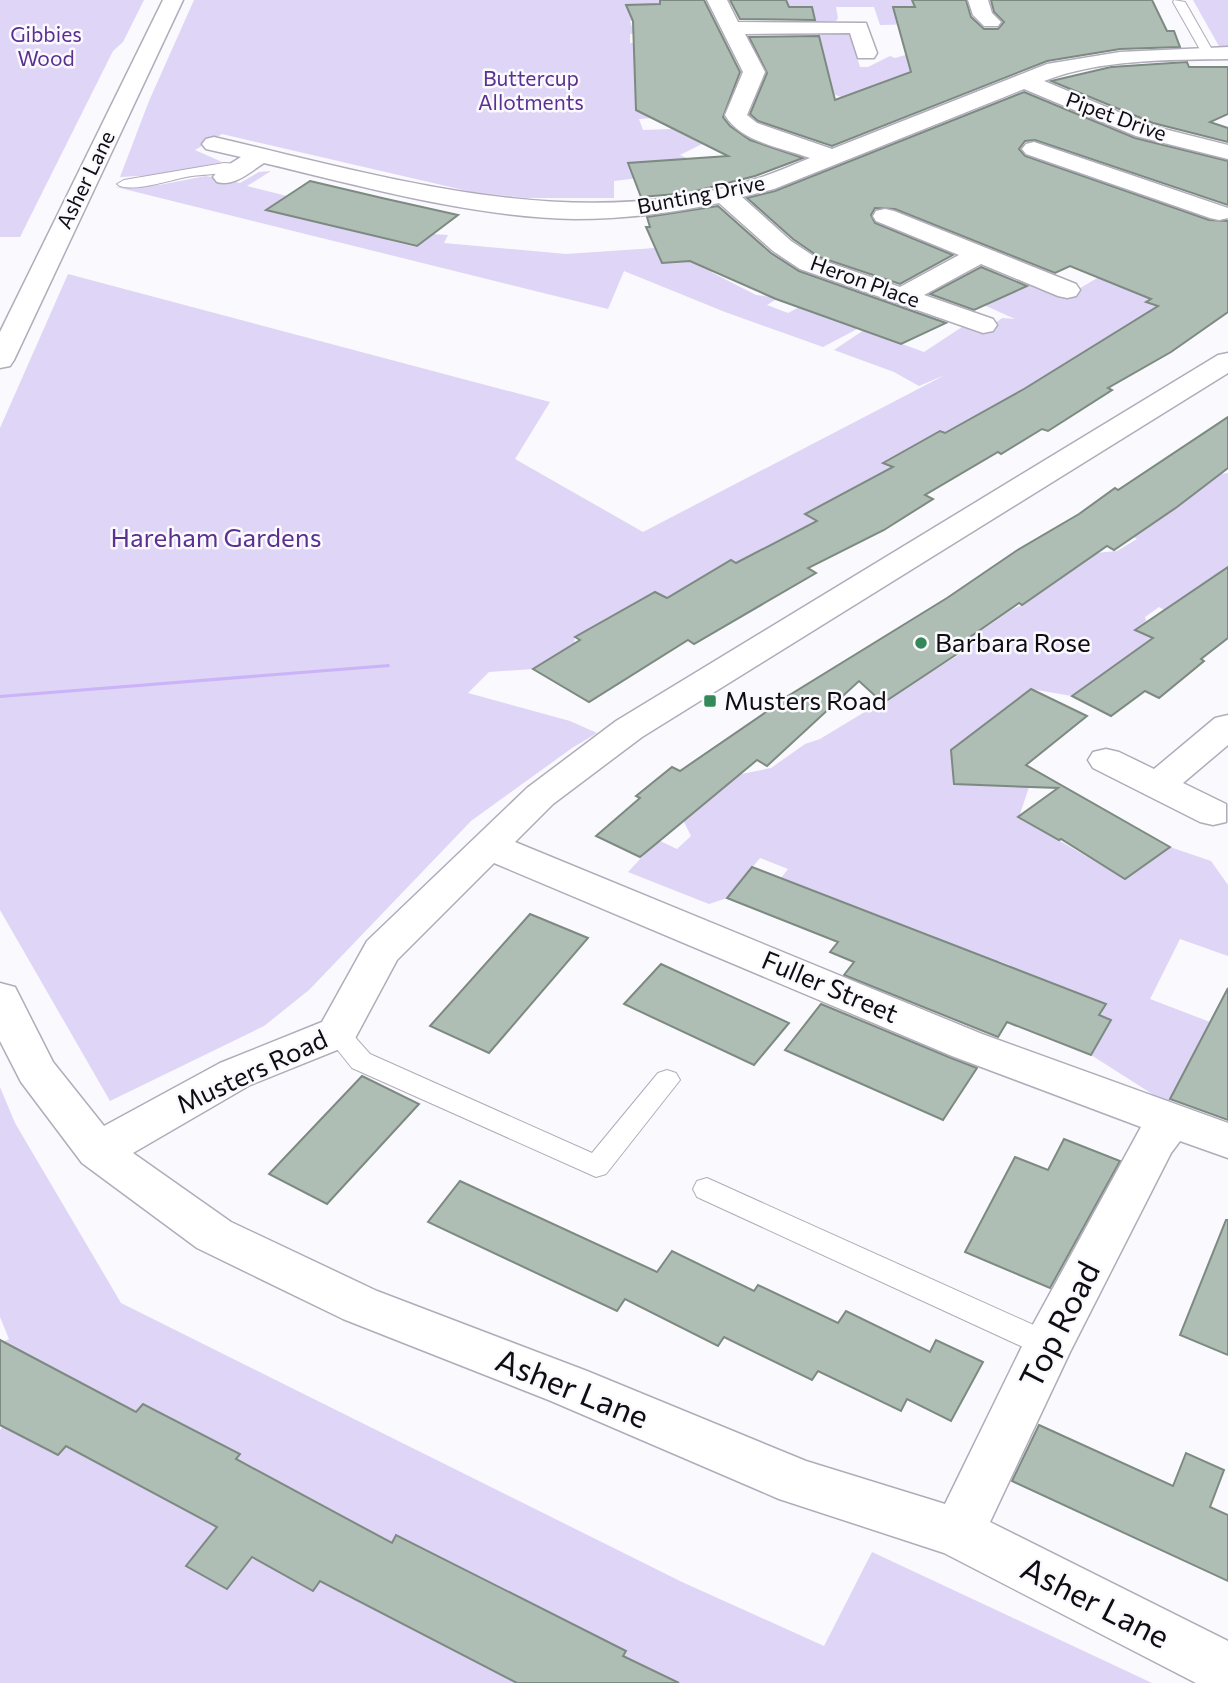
<svg xmlns="http://www.w3.org/2000/svg" width="1228" height="1683" font-family="Commissioner,sans-serif">
<style>
.green{fill:#dfd5f6;fill-rule:evenodd}
.water{fill:#cab3f8}
.building{fill:#afbeb4;stroke:#7c8a81;stroke-width:2}
.lines{fill:none;stroke-linecap:round;stroke-linejoin:round}
.service-casing{stroke:#b0acba;stroke-width:2}
.minor-casing{stroke:#b0acba;stroke-width:3}
.service{fill:#fff;fill-rule:evenodd}
.minor{fill:#fff;fill-rule:evenodd}
.poi-dot{fill:#34885a;stroke:#faf9fd;stroke-width:2.5}
.labels{text-anchor:middle;stroke-width:5;stroke-linejoin:round;paint-order:stroke}
.far-park-label{font-size:21px;fill:#5a3091;stroke:#faf9fd}
.far-street-label{font-size:21px;fill:#0f0d12;stroke:#faf9fd}
.park-label{font-size:26px;fill:#5a3091;stroke:#faf9fd}
.poi-label{font-size:26px;fill:#0f0d12;stroke:#faf9fd;text-anchor:start}
.street-label{font-size:26px;fill:#0f0d12;stroke:#faf9fd}
.near-street-label{font-size:32px;fill:#0f0d12;stroke:#faf9fd}
</style>
<rect width="100%" height="100%" fill="#faf9fd"/>
<!-- green -->
<g class="green">
<polygon points="0,0 144,0 123,42 113,51 20,237 0,237"/>
<polygon points="194,0 660,0 660,4 627,5 656,20 630,21 632,27 658,26 672,33 630,34 630,43 657,43 668,117 639,119 643,130 672,129 702,144 680,155 701,164 722,155 754,164 614,181 614,198 526,198 472,192 222,134 195,150 222,162 159,175 120,177 149,101"/>
<polygon points="786,0 912,0 921,24 880,25 874,7 836,7 838,18 836,21 803,23 799,12 784,10 788,6"/>
<polygon points="1193,0 1228,0 1228,48 1220,48"/>
<polygon points="849,32 860,67 868,67 890,56 895,58 909,54 938,64 844,98 827,92 818,33"/>
<polygon points="271,171 247,186 287,196 267,210 356,232 375,218 407,226 388,240 416,247 432,234 448,235 444,243 566,254 655,248 662,263 695,260 722,267 711,272 756,295 778,298 767,305 788,313 805,304 861,327 823,347 725,312 624,271 608,309 116,187 159,185 206,176 240,183 259,172"/>
<polygon points="1228,214 1228,277 1161,292 1146,302 1163,308 1032,393 1023,389 967,421 963,442 940,431 927,438 917,465 897,455 884,462 900,471 840,519 818,507 805,513 817,521 791,534 748,569 731,560 668,599 654,592 629,606 628,614 604,629 596,625 575,637 574,644 533,669 489,672 468,693 570,721 597,733 572,748 471,821 309,990 264,1026 110,1101 0,910 0,428 68,274 550,402 515,459 643,532 945,375 919,386 894,372 834,350 864,330 924,352 962,327 981,334 1002,318 1015,319 984,305 1030,284 1063,298 1099,277"/>
<path d="M 1228,473 L 1228,566 L 1212,577 L 1228,587 L 1228,597 L 1201,584 L 1166,611 L 1159,607 L 1145,617 L 1146,621 L 1135,629 L 1156,640 L 1117,678 L 1101,675 L 1072,696 L 1031,689 L 951,750 L 954,784 L 1029,787 L 1019,817 L 1125,879 L 1170,847 L 1211,861 L 1228,885 L 1228,956 L 1180,939 L 1150,999 L 1210,1022 L 1168,1104 L 1091,1055 L 1110,1020 L 1099,1015 L 1105,1004 L 1003,978 L 1010,965 L 999,961 L 989,974 L 975,969 L 982,955 L 968,950 L 960,960 L 933,936 L 781,878 L 788,869 L 760,858 L 727,898 L 709,904 L 628,872 L 658,840 L 677,849 L 691,836 L 683,820 L 702,782 L 771,768 L 805,744 L 820,739 L 962,653 L 949,646 C 958,641 966,638 974,634 C 992,626 1004,612 1022,605 L 1096,553 L 1117,551 L 1137,539 L 1130,535 L 1176,498 L 1192,496 L 1221,474 Z"/>
<path d="M 0,1087 L 15,1123 L 121,1303 L 682,1582 L 824,1646 L 872,1552 L 1152,1683 L 609,1683 L 626,1651 L 524,1599 L 484,1665 L 517,1683 L 0,1683 L 0,1430 L 3,1426 L 58,1455 L 107,1397 L 26,1354 L 0,1383 L 0,1343 L 9,1339 L 0,1317 ZM 143,1404 L 240,1454 L 96,1462 ZM 396,1536 L 454,1650 L 355,1599 ZM 350,1539 L 313,1591 L 252,1557 L 227,1589 L 187,1566 Z"/>
</g>
<!-- water -->
<polygon class="water" points="389,664 390,667 0,698 0,695"/>
<!-- building -->
<g class="building">
<polygon points="660,0 704,0 740,72 723,117 730,126 750,140 803,158 755,176 688,193 641,197 628,163 728,156 636,110 633,21 626,5 660,4"/>
<polygon points="730,0 786,0 789,7 812,7 815,20 740,19"/>
<polygon points="912,0 966,0 971,17 984,29 998,29 1004,22 994,12 991,0 1152,0 1167,31 1174,31 1180,47 1120,49 1047,61 832,146 758,121 750,114 767,73 749,37 819,36 835,100 911,72 893,7 915,7"/>
<polygon points="1187,62 1189,67 1228,67 1228,114 1210,122 1228,128 1228,142 1153,123 1051,81 1111,67"/>
<polygon points="1024,92 1135,138 1228,161 1228,205 1035,140 1025,141 1019,149 1025,156 1209,220 1228,221 1228,312 1171,352 1108,388 1112,390 1048,431 1042,429 1001,454 998,452 925,495 933,499 884,530 808,568 816,573 694,644 688,640 589,702 533,669 580,640 575,637 655,592 667,598 731,560 736,563 817,521 805,514 893,467 883,463 940,431 945,433 1024,389 1158,306 1146,302 1151,299 1070,266 1055,273 895,209 875,208 871,215 875,223 953,255 900,284 819,257 793,239 747,198 775,191"/>
<polygon points="310,181 382,198 458,215 417,246 266,210"/>
<polygon points="718,206 771,253 799,271 946,323 901,344 776,299 690,261 662,263 646,227 650,227 647,217"/>
<polygon points="981,267 1027,286 974,310 930,294"/>
<polygon points="1228,417 1228,468 1177,507 1114,550 1107,546 1022,605 1019,603 954,648 960,652 883,703 859,681 767,766 757,760 640,857 596,836 640,798 636,796 672,767 680,771 769,710 767,709 947,598 1016,551 1079,514 1115,488 1118,490"/>
<polygon points="1228,567 1228,638 1201,659 1204,661 1159,698 1145,691 1111,716 1072,696 1153,638 1135,630"/>
<polygon points="1031,689 1087,716 1026,765 1170,847 1125,879 1061,839 1059,840 1018,817 1058,788 954,784 951,750"/>
<polygon points="752,867 1106,1004 1099,1015 1111,1020 1091,1055 1007,1022 998,1037 844,975 854,962 830,952 838,942 727,898"/>
<polygon points="530,914 588,938 489,1053 430,1026"/>
<polygon points="661,964 789,1023 754,1065 624,1004"/>
<polygon points="1228,988 1228,1120 1170,1099"/>
<polygon points="821,1004 951,1058 977,1068 943,1120 785,1050"/>
<polygon points="362,1076 419,1104 327,1204 269,1174"/>
<polygon points="1064,1139 1120,1161 1050,1288 965,1252 1015,1157 1048,1170"/>
<polygon points="460,1181 657,1272 672,1251 754,1291 758,1285 838,1323 846,1311 930,1352 936,1340 983,1362 951,1421 907,1399 901,1411 818,1371 812,1380 724,1337 718,1346 625,1299 617,1311 428,1222"/>
<polygon points="1226,1220 1228,1220 1228,1355 1180,1335"/>
<polygon points="0,1340 136,1412 143,1404 240,1454 236,1459 392,1543 396,1535 626,1651 623,1656 679,1683 517,1683 320,1581 313,1591 252,1557 227,1589 186,1566 217,1527 66,1446 58,1455 0,1425"/>
<polygon points="1039,1425 1173,1486 1186,1453 1224,1470 1210,1507 1228,1515 1228,1581 1012,1481"/>
</g>
<g class="lines">
<!-- service casing -->
<g class="service-casing">
<g id="service">
<polygon points="1174,0 1185,2 1214,53 1212,56 1204,56 1202,53 1173,2"/>
<path d="M 224,163 L 238,164 L 245,168 C 238,174 199,174 186,177 C 171,180 128,194 117,184 L 124,180 Z"/>
<polygon points="337,1024 346,1027 370,1054 592,1153 658,1073 667,1070 676,1073 680,1080 606,1174 596,1177 352,1068 324,1033 328,1027"/>
<polygon points="707,1178 1058,1336 1063,1345 1058,1354 1048,1357 1038,1354 697,1197 693,1189 697,1181"/>
</g>
</g>
<!-- minor casing -->
<g class="minor-casing">
<g id="minor">
<polygon points="163,0 183,0 14,360 10,366 0,368 0,332"/>
<path d="M 707,0 L 727,0 L 738,22 L 866,23 L 877,53 L 874,58 L 858,58 L 850,33 L 745,34 L 765,72 L 747,115 L 757,123 L 832,149 L 1047,64 L 1120,52 L 1228,47 L 1228,59 C 1168,60 1100,59 1044,81 L 1152,126 L 1228,145 L 1228,159 L 1136,136 L 1024,89 L 774,189 L 742,197 L 791,241 L 818,259 L 900,287 L 959,255 L 876,221 L 873,216 L 876,211 L 885,209 L 894,211 L 1076,284 L 1080,290 L 1076,296 L 1067,298 L 1058,296 L 981,264 L 924,295 L 993,319 L 997,325 L 993,331 L 983,333 L 800,269 L 773,251 L 719,203 C 672,213 624,219 575,219 C 471,217 365,187 264,163 C 250,172 234,187 217,182 L 213,177 L 217,172 L 241,157 L 206,149 L 202,144 L 206,139 L 214,137 C 389,178 577,236 756,179 C 775,173 793,165 810,158 C 783,148 740,142 725,115 L 743,72 Z"/>
<polygon points="968,0 988,0 992,13 1001,22 998,26 984,26 973,15"/>
<polygon points="1034,142 1228,208 1228,218 1219,220 1210,218 1026,154 1022,149 1026,144"/>
<path d="M 1228,353 L 1228,373 L 642,737 L 553,804 L 515,842 L 982,1034 L 1228,1123 L 1228,1158 L 1180,1141 L 1171,1153 L 1070,1352 L 990,1522 L 1228,1641 L 1228,1683 L 1196,1683 L 944,1553 L 779,1499 L 551,1401 L 343,1319 L 197,1248 L 82,1163 L 21,1082 L 0,1041 L 0,983 L 15,987 L 53,1062 L 104,1126 L 220,1063 L 322,1022 L 367,941 L 527,788 L 616,721 L 1218,355 ZM 494,863 L 952,1056 L 1141,1127 L 1030,1330 L 945,1504 L 806,1461 L 587,1371 L 377,1291 L 231,1222 L 133,1153 L 250,1085 L 352,1044 L 397,960 Z"/>
<polygon points="1228,715 1228,745 1183,783 1226,804 1226,822 1213,825 1200,822 1093,768 1088,760 1093,752 1106,749 1119,752 1154,769 1215,718"/>
</g>
</g>
<!-- service -->
<use href="#service" class="service"/>
<!-- minor -->
<use href="#minor" class="minor"/>
</g>
<!-- markers -->
<g class="poi-dot">
<circle cx="921" cy="643" r="7"/>
<rect x="703" y="694" width="14" height="14" rx="3.5"/>
</g>
<g class="labels">
<!-- far-park labels -->
<g class="far-park-label">
<text x="46" y="42">Gibbies<tspan x="46" dy="24">Wood</tspan></text>
<text x="531" y="86">Buttercup<tspan x="531" dy="24">Allotments</tspan></text>
</g>
<!-- far-street labels -->
<g class="far-street-label">
<text transform="translate(1116 117) rotate(20)" y="7">Pipet Drive</text>
<text transform="translate(86 180) rotate(-64)" y="7">Asher Lane</text>
<text transform="translate(701 195) rotate(-11)" y="7">Bunting Drive</text>
<text transform="translate(865 282) rotate(20)" y="7">Heron Place</text>
</g>
<!-- park labels -->
<g class="park-label">
<text x="216" y="547">Hareham Gardens</text>
</g>
<!-- poi labels -->
<g class="poi-label">
<text x="935" y="652">Barbara Rose</text>
<text x="724" y="710">Musters Road</text>
</g>
<!-- street labels -->
<g class="street-label">
<text transform="translate(830 987) rotate(23)" y="9">Fuller Street</text>
<text transform="translate(252 1072) rotate(-25)" y="9">Musters Road</text>
</g>
<!-- near-street labels -->
<g class="near-street-label">
<text transform="translate(1060 1325) rotate(-63)" y="11">Top Road</text>
<text transform="translate(572 1389) rotate(22)" y="11">Asher Lane</text>
<text transform="translate(1095 1603) rotate(27)" y="11">Asher Lane</text>
</g>
</g>
</svg>
